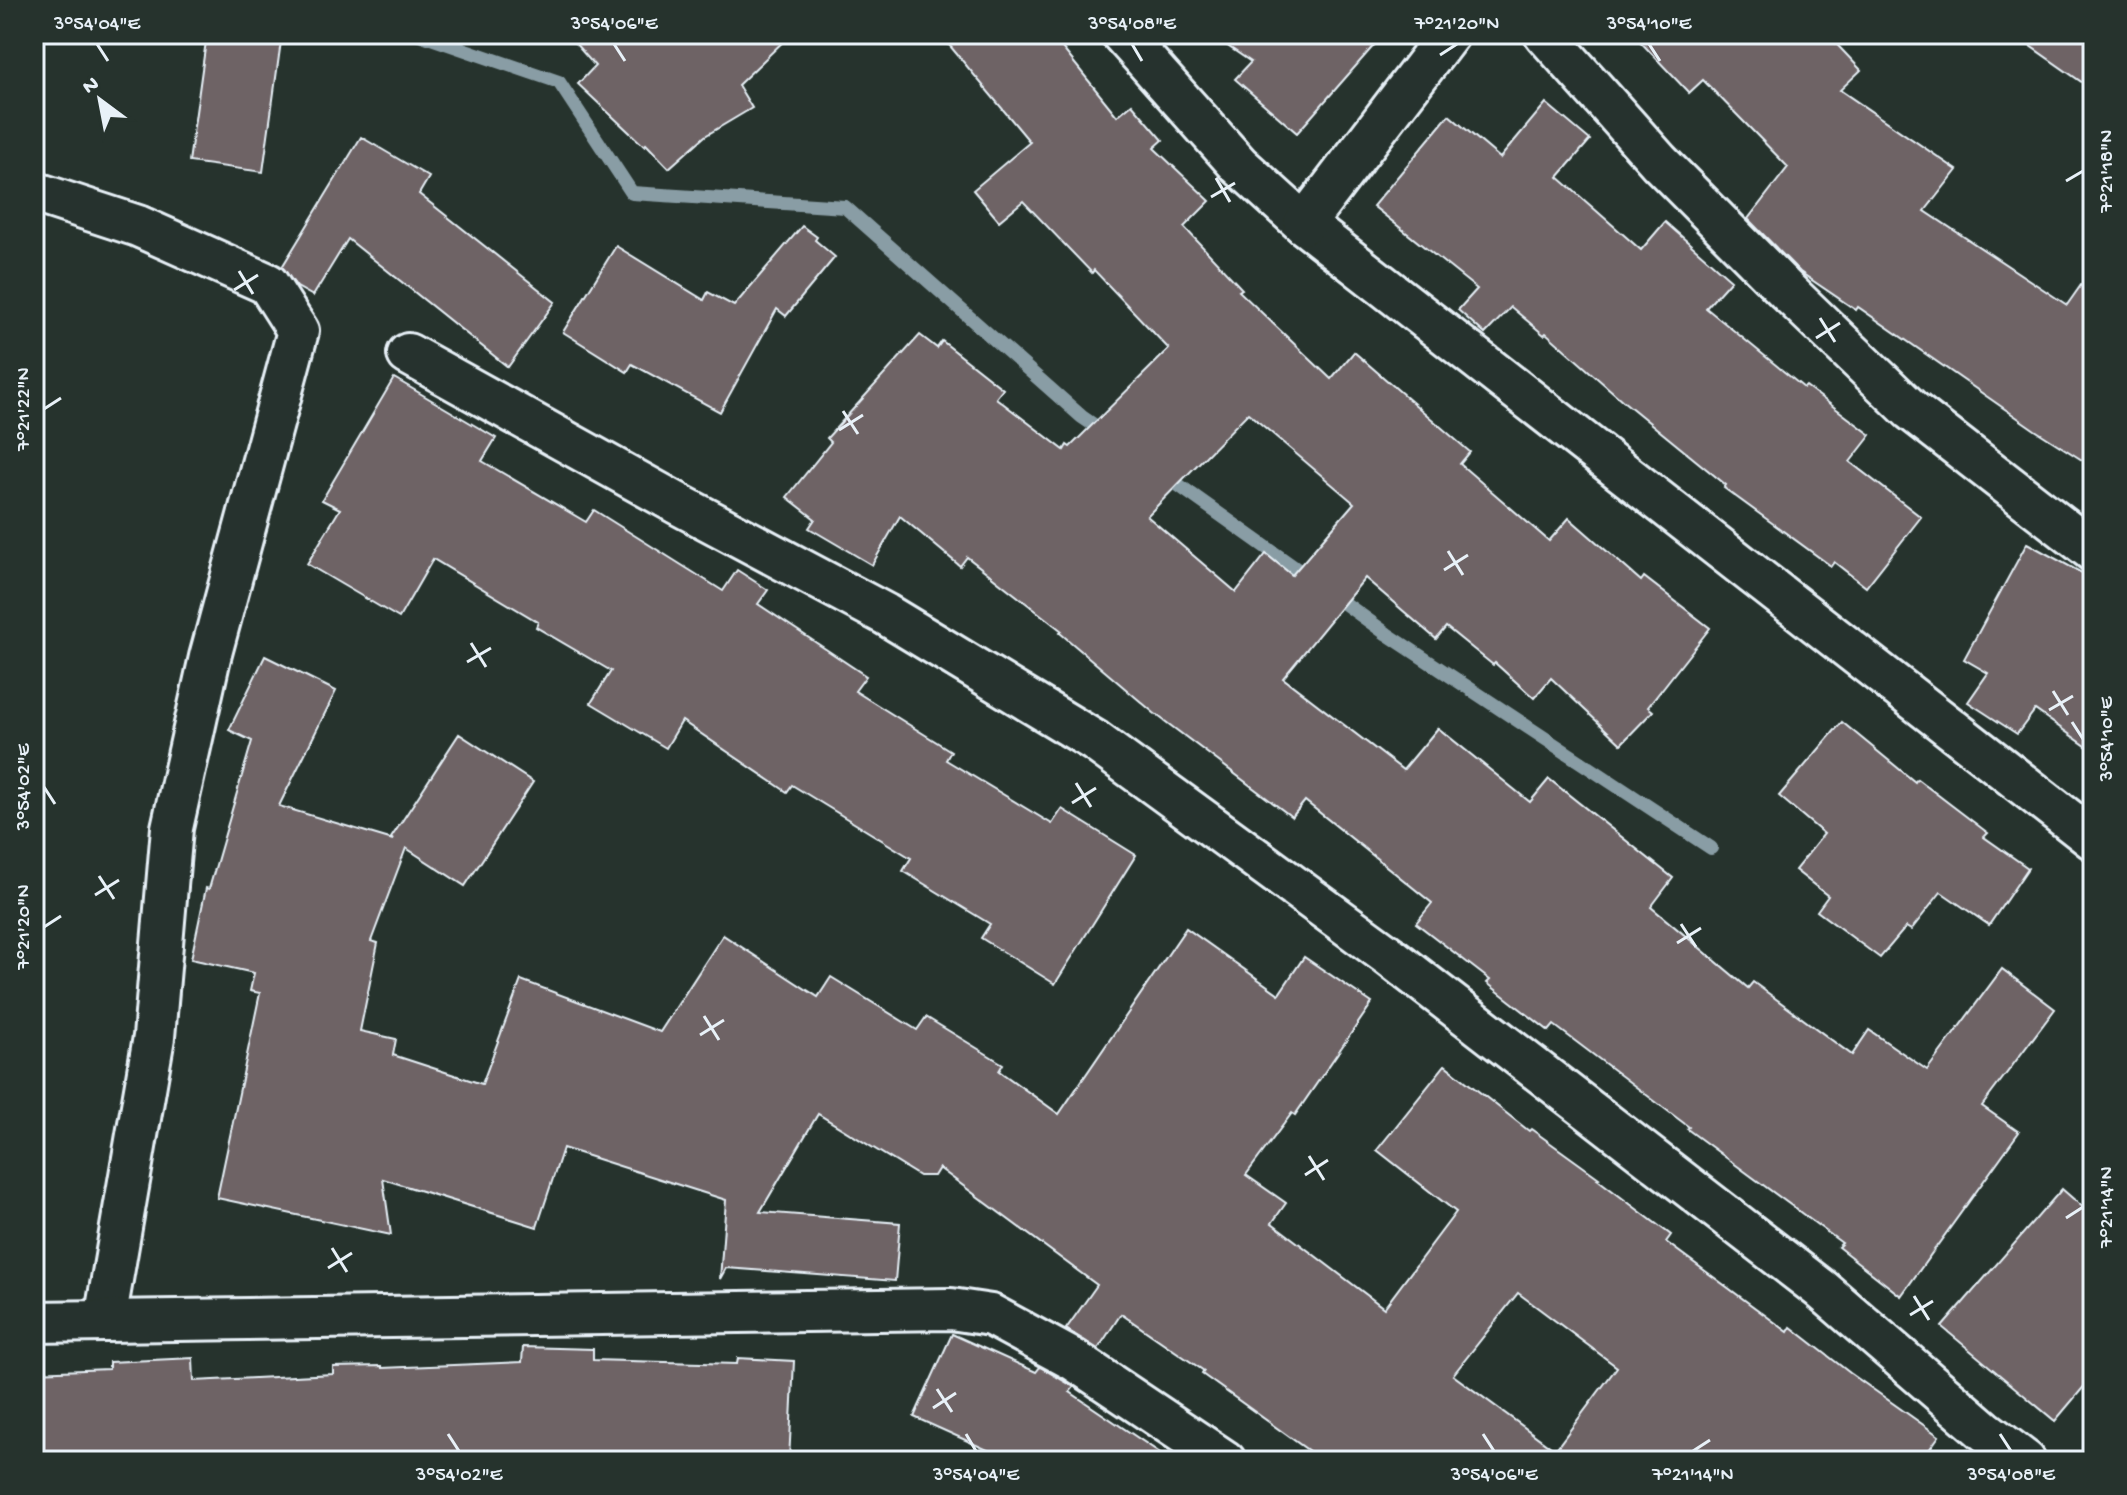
<svg xmlns="http://www.w3.org/2000/svg" width="2127" height="1495" font-family="'Gochi Hand',sans-serif">
<style>
.lines{fill:none;stroke-linecap:round;stroke-linejoin:round}
.stream{stroke:#899da5;stroke-width:14}
.building{fill:#6e6365;stroke:#e8f1f8;stroke-width:2;fill-rule:evenodd}
.street-casing{stroke:#e8f1f8;stroke-width:46}
.street{stroke:#26332d;stroke-width:40}
.ticks{fill:none;stroke:#e8f1f8;stroke-width:3}
.neatline{fill:none;stroke:#e8f1f8;stroke-width:3}
.ticks-label{font-size:20px;text-anchor:middle;fill:#e8f1f8}
</style>
<rect width="100%" height="100%" fill="#26332d"/>
<filter id="ink" filterUnits="userSpaceOnUse"><feTurbulence type="fractalNoise" baseFrequency=".0125" numOctaves="2"/><feDisplacementMap in="SourceGraphic" scale="16" xChannelSelector="R" yChannelSelector="G"/><feConvolveMatrix kernelMatrix="1 2 1 2 8 2 1 2 1" color-interpolation-filters="sRGB"/></filter>
<g filter="url(#ink)">
<g class="lines">
<!-- stream -->
<g class="stream">
<polyline points="419,34 559,82 632,193 845,207 1082,417 1107,434"/>
<polyline points="1163,474 1312,580"/>
<polyline points="1329,592 1387,634 1711,848"/>
</g>
</g>
<!-- building -->
<g class="building">
<polygon points="207,34 282,34 263,172 189,162"/>
<polygon points="567,34 791,34 738,85 752,108 705,136 669,168 646,144 644,146 578,84 595,66"/>
<path d="M 940,34 L 1051,34 L 1117,116 L 1132,104 L 1163,140 L 1154,148 L 1210,201 L 1184,227 L 1242,289 L 1239,291 L 1331,379 L 1354,352 L 1470,452 L 1460,464 L 1549,541 L 1569,518 L 1641,581 L 1644,577 L 1710,628 L 1648,707 L 1653,711 L 1621,744 L 1551,678 L 1534,698 L 1495,663 L 1493,665 L 1446,627 L 1436,639 L 1365,578 L 1283,678 L 1403,770 L 1438,728 L 1530,802 L 1549,779 L 1673,878 L 1651,907 L 1748,988 L 1753,982 L 1852,1055 L 1869,1030 L 1927,1070 L 2002,969 L 2055,1009 L 1982,1106 L 2019,1132 L 1901,1296 L 1838,1247 L 1842,1243 L 1687,1129 L 1689,1127 L 1554,1025 L 1549,1031 L 1487,983 L 1490,980 L 1416,923 L 1432,903 L 1305,801 L 1292,817 L 1154,713 L 1060,633 L 1062,631 L 967,557 L 960,566 L 900,516 L 872,565 L 809,528 L 815,519 L 787,497 L 831,442 L 827,438 L 920,335 L 937,348 L 942,341 L 1003,389 L 996,398 L 1064,450 L 1067,445 L 1070,447 L 1169,349 L 1094,270 L 1092,273 L 1023,201 L 999,221 L 973,190 L 1030,142 ZM 1248,413 L 1354,503 L 1292,575 L 1266,554 L 1236,592 L 1147,516 Z"/>
<polygon points="1210,34 1384,34 1297,133 1235,79 1251,62"/>
<polygon points="1633,34 1827,34 1861,70 1840,90 1957,170 1925,211 2067,305 2093,268 2093,467 2035,430 1858,307 1856,310 1800,272 1748,219 1788,167 1703,80 1689,93"/>
<polygon points="2013,34 2093,34 2093,90"/>
<polygon points="1546,103 1590,140 1558,177 1641,250 1665,222 1731,280 1706,308 1804,388 1806,386 1871,435 1850,462 1921,517 1866,587 1834,562 1831,566 1724,488 1726,485 1623,401 1546,333 1544,335 1511,307 1485,334 1458,310 1477,289 1373,206 1449,115 1500,158"/>
<polygon points="361,137 429,177 419,194 555,302 508,367 348,239 313,296 297,287 282,267"/>
<polygon points="802,226 817,237 815,240 835,257 786,316 777,309 720,412 632,364 627,372 563,332 616,246 704,300 708,292 734,306"/>
<polygon points="394,378 496,438 482,461 586,522 594,510 723,591 737,570 768,590 758,604 866,676 855,691 951,751 946,760 1052,824 1062,809 1136,855 1055,984 981,938 990,924 903,871 911,858 792,785 787,792 682,721 666,748 591,703 611,671 536,627 538,622 433,559 399,618 307,564 340,509 322,500"/>
<polygon points="2027,543 2093,579 2093,751 2035,710 2017,734 1968,702 1988,673 1964,659"/>
<path d="M 265,656 L 336,691 L 279,806 L 393,840 L 391,838 L 459,734 L 533,782 L 465,886 L 406,848 L 371,941 L 378,943 L 360,1031 L 396,1039 L 393,1055 L 482,1084 L 521,980 L 660,1032 L 723,935 L 818,997 L 831,977 L 917,1030 L 926,1017 L 1003,1064 L 999,1071 L 1059,1114 L 1186,928 L 1279,994 L 1304,957 L 1372,1003 L 1295,1115 L 1292,1113 L 1246,1175 L 1286,1203 L 1272,1223 L 1384,1308 L 1456,1212 L 1377,1150 L 1445,1065 L 1529,1131 L 1531,1129 L 1599,1178 L 1597,1179 L 1671,1235 L 1666,1242 L 1788,1332 L 1791,1327 L 1850,1373 L 1939,1436 L 1921,1461 L 1323,1461 L 1202,1374 L 1204,1371 L 1121,1314 L 1098,1349 L 1066,1329 L 1097,1285 L 939,1168 L 934,1176 L 919,1176 L 818,1114 L 760,1212 L 900,1223 L 895,1281 L 726,1268 L 720,1279 L 726,1200 L 563,1148 L 537,1227 L 383,1179 L 391,1235 L 217,1198 L 260,993 L 250,991 L 254,973 L 191,959 L 206,888 L 209,889 L 252,741 L 229,730 ZM 1518,1293 L 1617,1367 L 1555,1450 L 1453,1375 Z"/>
<polygon points="1842,722 1915,782 1917,779 1988,833 1984,837 2028,868 1989,925 1941,892 1911,930 1906,927 1880,958 1817,911 1828,896 1795,870 1824,834 1779,796"/>
<polygon points="2062,1189 2093,1216 2093,1376 2055,1421 1942,1327"/>
<polygon points="952,1334 1036,1372 1040,1367 1062,1380 1074,1387 1070,1392 1172,1461 1012,1461 914,1417"/>
<polygon points="523,1347 593,1349 593,1360 737,1364 738,1358 794,1361 789,1461 34,1461 34,1372 109,1369 109,1362 193,1358 194,1381 333,1374 333,1367 382,1366 382,1368 522,1362"/>
</g>
<g class="lines">
<!-- street casing -->
<g class="street-casing">
<g id="street">
<polyline points="1122,34 1239,165 1304,224 2093,839"/>
<polyline points="1545,34 1659,162 1787,291 1911,410 2093,551"/>
<polyline points="34,192 138,226 268,284 298,331 210,657 172,828 154,1037 105,1320"/>
<polyline points="1304,224 1449,34"/>
<polyline points="408,354 680,505 885,614 1095,741 1388,955 1821,1289 1984,1430 2025,1461"/>
<polyline points="34,1322 951,1309 991,1315 1074,1360 1225,1461"/>
</g>
</g>
<!-- street -->
<use href="#street" class="street"/>
</g>
</g>
<!-- ticks -->
<path class="ticks" d="M 97,44 L 108,61M 614,44 L 625,61M 1132,44 L 1142,61M 1649,44 L 1660,61M 1440,55 L 1457,44M 1216,178 L 1230,202M 2066,181 L 2083,171M 1211,197 L 1235,183M 239,271 L 253,294M 234,290 L 258,275M 1820,318 L 1835,342M 1816,338 L 1840,323M 44,409 L 61,398M 843,411 L 858,434M 839,430 L 863,415M 1448,551 L 1463,575M 1444,570 L 1468,555M 471,643 L 486,667M 467,662 L 491,648M 2053,691 L 2068,715M 2049,710 L 2073,696M 2072,722 L 2083,739M 1076,783 L 1091,807M 44,787 L 55,804M 1072,803 L 1096,788M 99,876 L 114,899M 95,895 L 119,880M 1681,924 L 1696,947M 44,927 L 61,916M 1677,943 L 1701,928M 704,1016 L 719,1040M 700,1035 L 724,1020M 1309,1156 L 1324,1180M 1305,1175 L 1328,1160M 2066,1218 L 2083,1207M 332,1248 L 347,1272M 328,1268 L 352,1253M 1914,1296 L 1929,1320M 1910,1315 L 1933,1301M 937,1389 L 952,1412M 933,1408 L 956,1393M 448,1434 L 459,1451M 966,1434 L 976,1451M 1483,1434 L 1494,1451M 2000,1434 L 2011,1451M 1693,1451 L 1710,1440"/>
<!-- margin -->
<rect width="2127" height="1495" fill="none" stroke="#26332d" stroke-width="88"/>
<!-- north arrow -->
<g transform="translate(100 100) rotate(328)" stroke="#26332d" stroke-width="6" paint-order="stroke">
<path d="M0-6L14 30L0 20L-14 30Z" fill="#e8f1f8"/>
<text y="-12" font-size="22" font-weight="bold" text-anchor="middle" fill="#e8f1f8">N</text>
</g>
<rect x="44" y="44" width="2039" height="1407" class="neatline"/>
<g class="ticks-label">
<text x="97" y="29">3°54'04"E</text>
<text x="614" y="29">3°54'06"E</text>
<text x="1132" y="29">3°54'08"E</text>
<text x="1457" y="29">7°21'20"N</text>
<text x="1649" y="29">3°54'10"E</text>
<text transform="translate(2105 171) rotate(-90)" y="7">7°21'18"N</text>
<text transform="translate(22 409) rotate(-90)" y="7">7°21'22"N</text>
<text transform="translate(2105 739) rotate(-90)" y="7">3°54'10"E</text>
<text transform="translate(22 787) rotate(-90)" y="7">3°54'02"E</text>
<text transform="translate(22 927) rotate(-90)" y="7">7°21'20"N</text>
<text transform="translate(2105 1207) rotate(-90)" y="7">7°21'14"N</text>
<text x="459" y="1480">3°54'02"E</text>
<text x="976" y="1480">3°54'04"E</text>
<text x="1494" y="1480">3°54'06"E</text>
<text x="1693" y="1480">7°21'14"N</text>
<text x="2011" y="1480">3°54'08"E</text>
</g>
</svg>
